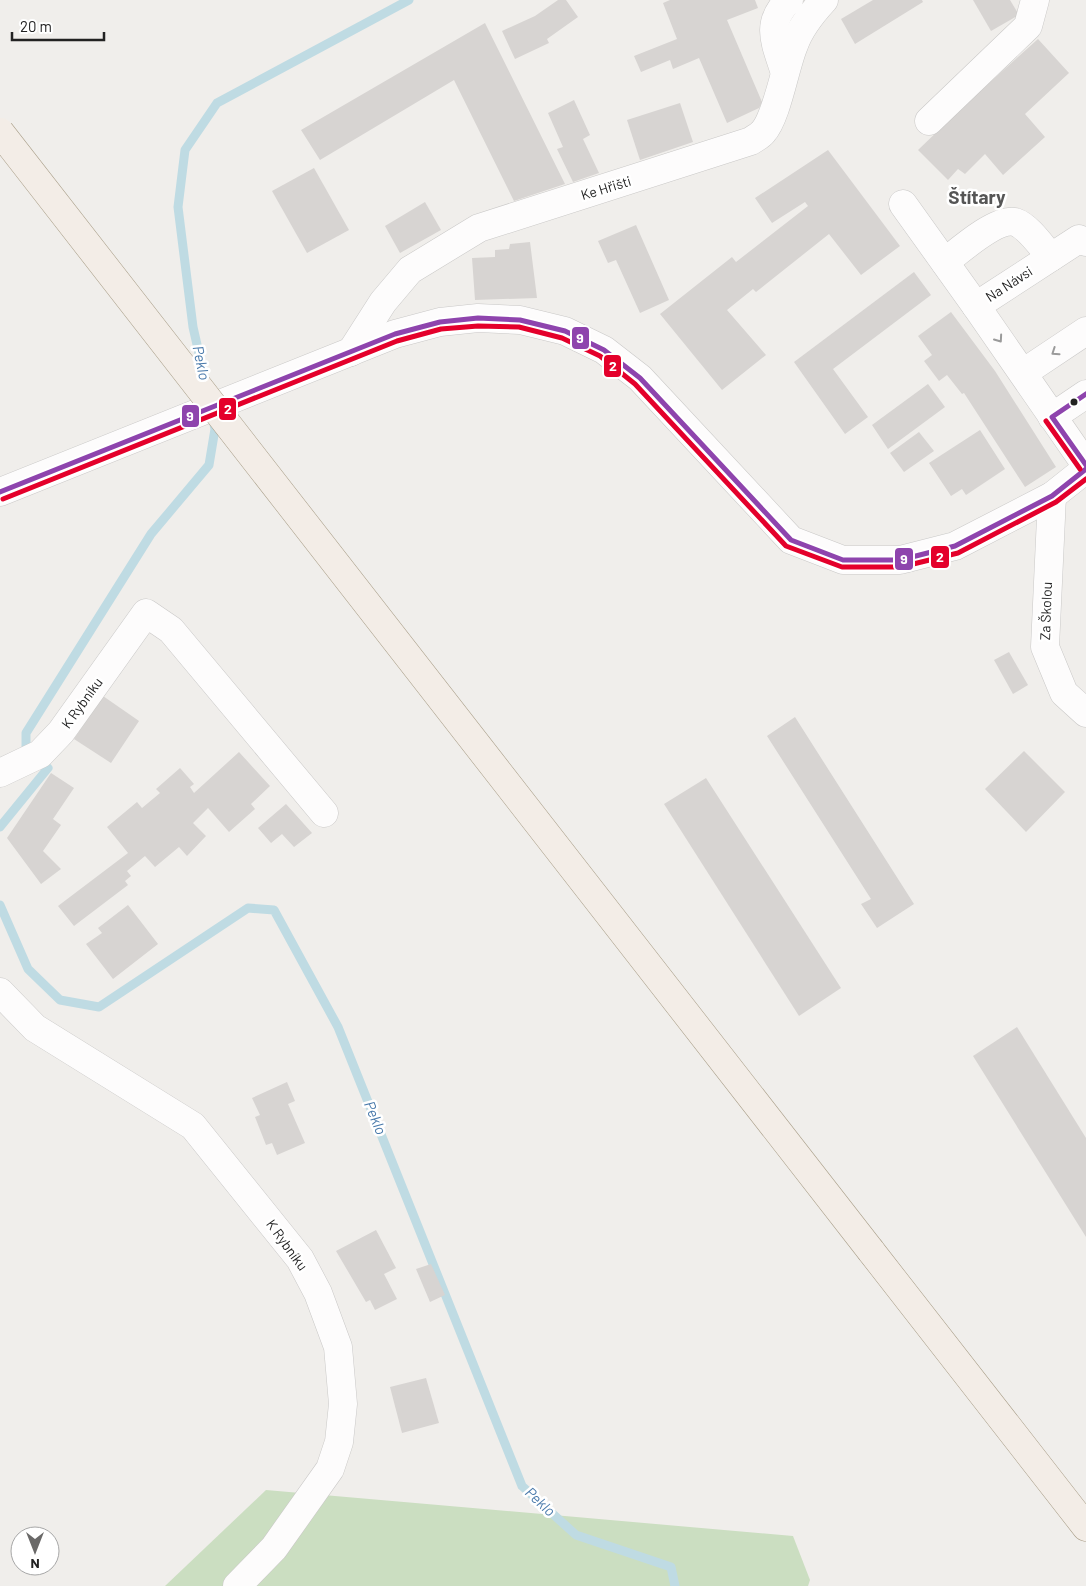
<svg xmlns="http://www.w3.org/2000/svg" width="1086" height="1586" font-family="Barlow,sans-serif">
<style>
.forest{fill:#cbdec1}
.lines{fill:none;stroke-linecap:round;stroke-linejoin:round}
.stream{stroke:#bfdbe3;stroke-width:9}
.building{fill:#d7d4d2}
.minor-casing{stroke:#c9c8c7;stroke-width:29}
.major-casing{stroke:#a79c86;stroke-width:29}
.minor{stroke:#fdfcfc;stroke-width:28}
.major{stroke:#f3ede7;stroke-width:28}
.major-bridge-casing{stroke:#a79c86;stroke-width:29;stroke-linecap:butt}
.major-bridge{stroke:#f3ede7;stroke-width:28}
.bus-1-casing{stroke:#fff;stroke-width:9}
.bus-2-casing{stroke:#fff;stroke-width:9}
.bus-1{stroke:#8e44ad;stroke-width:5}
.bus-2{stroke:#e4002b;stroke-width:5}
.oneway{stroke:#9a9a9a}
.bus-dot{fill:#222;stroke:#fff;stroke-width:2}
.labels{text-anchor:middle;stroke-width:5;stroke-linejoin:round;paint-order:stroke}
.street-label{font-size:14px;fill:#222;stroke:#fff}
.water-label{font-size:15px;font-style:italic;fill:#4a7aab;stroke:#fff}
.district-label{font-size:19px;font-weight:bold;fill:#555;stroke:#fff}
.line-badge{stroke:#fff;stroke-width:2}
.badge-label{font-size:14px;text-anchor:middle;font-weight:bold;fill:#fff}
</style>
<rect width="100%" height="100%" fill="#f0eeeb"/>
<!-- forest -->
<polygon class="forest" points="266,1490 793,1536 810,1580 808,1586 165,1586"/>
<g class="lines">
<!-- stream -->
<g class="stream">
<polyline points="205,380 193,327 178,207 185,150 217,103 409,0"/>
<polyline points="0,827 48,768 26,748 26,733 151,534 209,465 215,429 213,419"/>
<polyline points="0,905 28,969 60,1000 99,1007 248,908 274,910 338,1027 522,1486 576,1535 671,1567 675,1586"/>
</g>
</g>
<!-- building -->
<g class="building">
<polygon points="558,0 566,0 578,17 547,39 549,43 515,59 502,31 535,16"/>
<polygon points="670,0 755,0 758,8 727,20 762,102 759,108 727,123 699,58 673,69 670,60 641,72 634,56 677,39 663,3"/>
<polygon points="873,0 922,0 923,2 855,44 841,19"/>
<polygon points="973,0 1010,0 1019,15 991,31"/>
<polygon points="485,23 565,184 514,201 454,80 320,160 301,130"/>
<polygon points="1038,39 1069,73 1025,114 1045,137 1003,175 985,154 965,174 958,169 948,180 918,150 967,103"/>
<polygon points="574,100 590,135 583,139 599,173 573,182 557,149 563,147 548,113"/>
<polygon points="680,103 693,142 640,160 627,120"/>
<polygon points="828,150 900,246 861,275 829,234 756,292 753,289 727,310 766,355 722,390 660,314 732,257 736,262 808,206 805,202 772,223 755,198"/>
<polygon points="314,168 349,230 307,253 272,191"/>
<polygon points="425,202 441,230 400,253 385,226"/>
<polygon points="636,225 669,300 640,313 616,260 608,263 598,241"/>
<polygon points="530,242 537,298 475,300 472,258 495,257 495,250 509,249 510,244"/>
<polygon points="914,272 931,295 833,369 868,417 845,434 794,362"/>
<polygon points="951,312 995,371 1056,467 1025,487 964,393 962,394 947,375 939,381 924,361 932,355 918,336"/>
<polygon points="928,384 945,407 888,449 872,425"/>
<polygon points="980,430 1005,469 966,495 962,489 951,496 929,463"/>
<polygon points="919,432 934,451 904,472 890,453"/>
<polygon points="1009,652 1028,685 1013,694 994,660"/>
<polygon points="103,696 139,721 111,763 74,739"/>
<polygon points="795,717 914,904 877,928 861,904 871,899 767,736"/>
<polygon points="1024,751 1065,792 1026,832 985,789"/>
<polygon points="239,752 270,786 251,804 255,809 229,832 208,808 193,823 206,836 187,856 179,847 155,867 145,856 127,871 131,876 125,881 128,885 74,926 58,906 128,853 107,827 137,802 142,808 160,793 156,789 180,768 194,784 190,787 194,793"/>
<polygon points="51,773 74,788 53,819 61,825 43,851 61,869 41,884 7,838"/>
<polygon points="706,778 841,988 799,1016 664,804"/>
<polygon points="286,804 312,833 294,847 282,834 271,843 258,828"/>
<polygon points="128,905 158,944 113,979 86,944 102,933 98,928"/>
<polygon points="1017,1027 1086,1138 1086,1237 973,1056"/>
<polygon points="287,1082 295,1101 288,1104 305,1143 277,1155 272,1143 266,1145 255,1117 260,1115 252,1098"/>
<polygon points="376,1230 396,1268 384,1274 397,1299 375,1310 370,1300 366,1302 336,1251"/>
<polygon points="431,1264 445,1295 430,1302 416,1269"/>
<polygon points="426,1378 439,1423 402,1433 390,1387"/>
</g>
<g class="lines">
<!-- minor casing -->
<g class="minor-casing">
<g id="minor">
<path d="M 784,70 C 775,42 765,23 789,0"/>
<polyline points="929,121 1028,26 1035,0"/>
<polyline points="903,204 976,306"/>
<polyline points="1086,242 1079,239 976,306 1086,465"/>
<path d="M 945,262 C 959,251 996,218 1015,222 C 1028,226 1042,247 1051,257"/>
<path d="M 351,352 L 383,302 L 410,270 L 479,228 L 751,141 C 755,138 760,136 763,132 C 777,117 785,66 794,45 C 800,28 812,13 824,0"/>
<polyline points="1023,373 1086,331"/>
<polyline points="1052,417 1086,394"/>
<polyline points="0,492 395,334 440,322 478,318 520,320 565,331 604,350 640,378 791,540 843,560 900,560 955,546 1052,496 1086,469"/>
<polyline points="1052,496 1045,647 1064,693 1086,713"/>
<polyline points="0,773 40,754 61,732 146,613 171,630 324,813"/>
<polyline points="0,992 35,1028 193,1126 300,1259 318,1293 338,1347 343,1404 339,1442 330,1469 274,1548 237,1586"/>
</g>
</g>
<!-- major casing -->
<g class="major-casing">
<polyline id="major" points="871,1251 1086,1527"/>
</g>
<!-- minor -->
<use href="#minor" class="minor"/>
<!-- major -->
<use href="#major" class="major"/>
<!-- major-bridge casing -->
<g class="major-bridge-casing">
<polyline id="major-bridge" points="0,132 871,1251"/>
</g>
<!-- major-bridge -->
<use href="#major-bridge" class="major-bridge"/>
<!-- bus-1 casing -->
<g class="bus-1-casing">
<g id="bus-1">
<polyline points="1086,394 1052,417 1086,465"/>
<polyline points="0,492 395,334 440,322 478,318 520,320 565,331 604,350 640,378 791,540 843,560 900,560 955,546 1052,496 1086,469"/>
</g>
</g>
<!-- bus-2 casing -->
<g class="bus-2-casing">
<g id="bus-2">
<polyline points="1046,421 1080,469"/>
<polyline points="3,499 397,341 441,329 478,326 519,327 562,338 600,356 635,384 786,546 842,567 901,567 958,553 1056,502 1086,479"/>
</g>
</g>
<!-- bus-1 -->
<use href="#bus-1" class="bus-1"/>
<!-- bus-2 -->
<use href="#bus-2" class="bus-2"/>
</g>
<!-- one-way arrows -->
<defs><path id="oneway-chevron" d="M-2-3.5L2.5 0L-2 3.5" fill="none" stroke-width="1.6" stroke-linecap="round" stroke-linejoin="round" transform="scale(1.25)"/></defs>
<g class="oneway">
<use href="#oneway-chevron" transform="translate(999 339) rotate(55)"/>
<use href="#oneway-chevron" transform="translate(1055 352) rotate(146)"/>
</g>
<!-- markers -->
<circle class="bus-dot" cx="1074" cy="402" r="4.5"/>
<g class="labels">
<!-- street labels -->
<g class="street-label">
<text transform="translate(606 188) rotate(-17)" y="5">Ke Hřišti</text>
<text transform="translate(1009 284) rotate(-33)" y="5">Na Návsi</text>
<text transform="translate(1046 611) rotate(-88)" y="5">Za Školou</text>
<text transform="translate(82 703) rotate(-54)" y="5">K Rybníku</text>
<text transform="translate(287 1245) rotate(54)" y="5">K Rybníku</text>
</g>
<!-- water labels -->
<g class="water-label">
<text transform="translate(201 363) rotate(78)" y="5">Peklo</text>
<text transform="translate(375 1118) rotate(68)" y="5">Peklo</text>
<text transform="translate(540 1502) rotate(43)" y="5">Peklo</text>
</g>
<!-- district labels -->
<g class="district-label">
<text x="977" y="204">Štítary</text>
</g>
</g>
<g class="line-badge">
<rect x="571" y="326" width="19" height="24" rx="5" fill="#8e44ad"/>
<rect x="603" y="354" width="19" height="24" rx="5" fill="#e4002b"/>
<rect x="218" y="397" width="19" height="24" rx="5" fill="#e4002b"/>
<rect x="181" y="404" width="19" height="24" rx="5" fill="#8e44ad"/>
<rect x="930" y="545" width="20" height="24" rx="5" fill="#e4002b"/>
<rect x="894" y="547" width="20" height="24" rx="5" fill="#8e44ad"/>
</g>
<g class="badge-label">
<text x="580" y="343">9</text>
<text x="613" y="371">2</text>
<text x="228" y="414">2</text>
<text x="190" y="421">9</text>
<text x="940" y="562">2</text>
<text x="904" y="564">9</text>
</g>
<!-- north arrow -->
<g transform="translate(35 1551) rotate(180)"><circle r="24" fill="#ffffff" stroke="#a7a7a7"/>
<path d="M0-4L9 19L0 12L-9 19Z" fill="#6a6968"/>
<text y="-8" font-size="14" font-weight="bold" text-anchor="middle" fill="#222222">N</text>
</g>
<!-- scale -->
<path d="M12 32v8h92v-8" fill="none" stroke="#222222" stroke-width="2.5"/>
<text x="20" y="32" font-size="15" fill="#222222" stroke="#ffffff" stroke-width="4" paint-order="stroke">20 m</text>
</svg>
